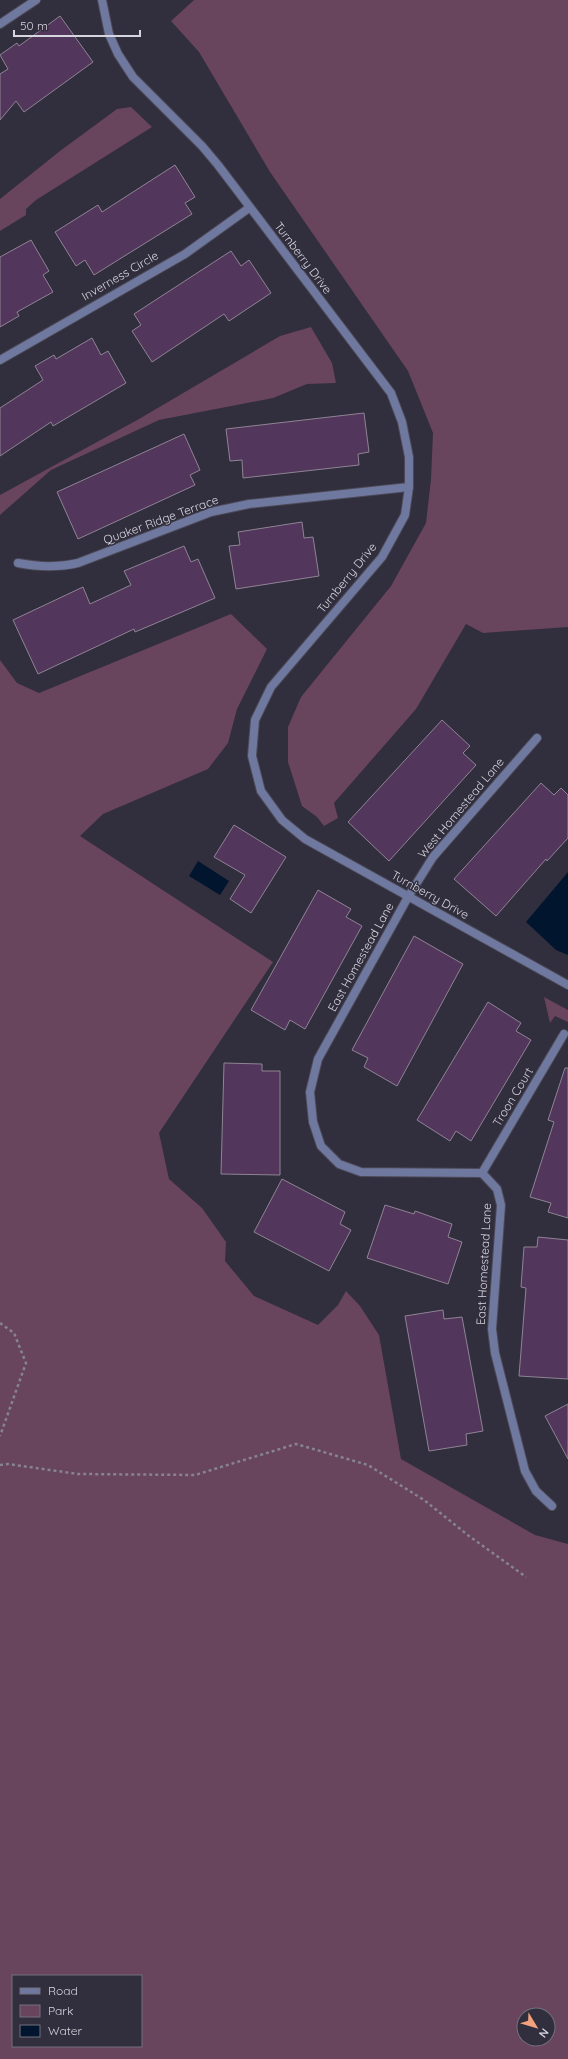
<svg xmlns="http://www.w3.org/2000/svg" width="568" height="2059" font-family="Quicksand,sans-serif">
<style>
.green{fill:#68445d;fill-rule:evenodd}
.water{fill:#01162e}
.building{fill:#52365c;stroke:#8f8494}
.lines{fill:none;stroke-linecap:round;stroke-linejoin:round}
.street-casing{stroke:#4c4957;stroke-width:10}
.path{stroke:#868490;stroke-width:2.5;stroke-dasharray:3 3;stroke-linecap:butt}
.street{stroke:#6f789e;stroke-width:8}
.labels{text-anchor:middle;stroke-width:3;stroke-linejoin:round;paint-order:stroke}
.street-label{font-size:12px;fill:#d7d5df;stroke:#312e3d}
</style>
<rect width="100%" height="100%" fill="#312e3d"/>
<!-- green -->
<g class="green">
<polygon points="194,0 568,0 568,627 483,633 466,624 416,709 334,803 338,818 324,826 317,817 302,806 288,762 288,727 301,697 391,586 426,523 431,479 433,433 408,371 270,172 199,52 171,21"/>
<polygon points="131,107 152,127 36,200 26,209 26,215 0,231 0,199 60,151 117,109"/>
<polygon points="311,327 332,363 336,383 307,384 273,398 159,420 51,470 0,515 0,495 139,419 280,336"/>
<path d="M 231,614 L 267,649 L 237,709 L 228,743 L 208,769 L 103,814 L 80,836 L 273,962 L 159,1133 L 169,1179 L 202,1208 L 226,1242 L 225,1261 L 254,1296 L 318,1325 L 338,1305 L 346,1291 L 360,1306 L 379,1335 L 401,1459 L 535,1535 L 568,1544 L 568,2059 L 0,2059 L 0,660 L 17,683 L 39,693 ZM 13,1976 L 141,1976 L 141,2046 L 13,2046 ZM 524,2015 L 548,2015 L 548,2039 L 524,2039 Z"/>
<polygon points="544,997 568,1010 568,1022 555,1016 550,1023"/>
</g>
<!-- water -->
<g class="water">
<polygon points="198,861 229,881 220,895 189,876"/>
<polygon points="568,872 568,955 556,950 526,922"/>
</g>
<!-- building -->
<g class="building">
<polygon points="60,16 93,62 24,112 16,101 0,120 0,74 8,69 0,55 17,43 19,46"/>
<polygon points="175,165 195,197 185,203 192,214 94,275 85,260 76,266 55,232 98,205 102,212"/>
<polygon points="31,240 49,271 43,275 53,292 17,312 19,316 0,327 0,257"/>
<polygon points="231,251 241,266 249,260 271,293 229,321 224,314 152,362 132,331 141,325 134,314"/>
<polygon points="92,338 101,355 108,351 126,383 53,426 51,422 0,456 0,408 43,380 35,366 54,355 56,359"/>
<polygon points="364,413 369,452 358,454 359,465 243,478 242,460 230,461 226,429"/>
<polygon points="184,434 200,470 190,475 195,485 78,539 57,492"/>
<polygon points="302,522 304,538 313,537 319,576 236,589 229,546 240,545 238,532"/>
<polygon points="184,546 191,562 198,559 215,598 135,632 134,629 38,674 13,620 83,587 90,604 131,585 124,571"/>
<polygon points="442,720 470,746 463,753 476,765 389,861 348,822"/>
<polygon points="541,783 554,795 561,788 568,795 568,838 547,861 546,859 496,916 454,879"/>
<polygon points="234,825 286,857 251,913 230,899 245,875 214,857"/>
<polygon points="318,890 351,909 346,917 362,926 305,1029 290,1020 285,1030 251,1010"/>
<polygon points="414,936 463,964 397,1086 364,1067 368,1058 352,1050"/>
<polygon points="488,1002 521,1023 516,1031 531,1040 471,1141 456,1131 450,1141 417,1120"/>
<polygon points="224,1063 262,1064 262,1071 280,1071 280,1175 221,1174"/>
<polygon points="565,1068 568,1068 568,1218 548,1212 551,1203 530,1197 554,1122 548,1120"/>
<polygon points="282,1179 345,1212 340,1224 351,1230 329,1271 254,1232"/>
<polygon points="385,1205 414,1214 415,1211 452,1224 448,1237 462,1242 448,1284 367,1258"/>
<polygon points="538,1237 568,1240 568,1379 519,1376 526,1288 521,1287 524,1247 537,1247"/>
<polygon points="443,1310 444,1319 462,1317 483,1431 466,1434 467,1445 429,1451 405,1316"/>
<polygon points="568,1404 568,1459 545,1416"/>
</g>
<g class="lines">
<!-- street casing -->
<g class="street-casing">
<g id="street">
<polyline points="102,0 109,34 118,54 133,77 202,146 218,165 391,393 402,422 409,457 409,487 405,515 382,557 271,687 255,720 252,756 261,791 282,820 305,839 568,985"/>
<polyline points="0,24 36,0"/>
<polyline points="0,360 185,254 249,208"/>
<path d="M 18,563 C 39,567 57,568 78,563 L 211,512 L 249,504 L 409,487"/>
<polyline points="537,738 433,857 408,897 318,1059 310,1092 313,1122 321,1146 339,1164 361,1172 482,1173 497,1189 501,1205 492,1329 495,1353 525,1471 536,1491 552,1506"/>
<polyline points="482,1173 564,1034"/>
</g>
</g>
<!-- path -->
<g class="path">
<polyline points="0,1323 14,1333 26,1363 0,1436"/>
<polyline points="0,1465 8,1464 78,1474 195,1475 296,1444 368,1465 424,1500 469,1536 526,1577"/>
</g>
<!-- street -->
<use href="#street" class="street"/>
</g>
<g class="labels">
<!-- street labels -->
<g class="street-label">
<text transform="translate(303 258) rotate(53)" y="4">Turnberry Drive</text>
<text transform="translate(120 276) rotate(-30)" y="4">Inverness Circle</text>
<text transform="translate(161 520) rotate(-20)" y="4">Quaker Ridge Terrace</text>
<text transform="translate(347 578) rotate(-51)" y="4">Turnberry Drive</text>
<text transform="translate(461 808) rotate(-50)" y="4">West Homestead Lane</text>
<text transform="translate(430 895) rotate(29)" y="4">Turnberry Drive</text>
<text transform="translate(361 957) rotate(-61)" y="4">East Homestead Lane</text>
<text transform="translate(513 1097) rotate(-59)" y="4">Troon Court</text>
<text transform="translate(484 1264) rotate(-87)" y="4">East Homestead Lane</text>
</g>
</g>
<!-- legend -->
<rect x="12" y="1975" width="130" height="72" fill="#312e3d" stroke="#73717e"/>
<rect x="20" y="1988" width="20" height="6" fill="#6f789e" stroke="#73717e"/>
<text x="48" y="1995" font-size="12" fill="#d7d5df">Road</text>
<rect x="20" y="2005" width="20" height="12" fill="#68445d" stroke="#73717e"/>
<text x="48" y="2015" font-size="12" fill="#d7d5df">Park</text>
<rect x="20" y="2025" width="20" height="12" fill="#01162e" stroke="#73717e"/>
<text x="48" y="2035" font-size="12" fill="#d7d5df">Water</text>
<!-- north arrow -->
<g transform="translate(536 2027) rotate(128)"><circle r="19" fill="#312e3d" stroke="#73717e"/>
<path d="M0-3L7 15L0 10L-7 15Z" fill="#f2a17e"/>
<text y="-6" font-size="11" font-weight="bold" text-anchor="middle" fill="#d7d5df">N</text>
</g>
<!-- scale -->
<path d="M14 30v6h126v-6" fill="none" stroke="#d7d5df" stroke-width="2"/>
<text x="20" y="30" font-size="12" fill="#d7d5df" stroke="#312e3d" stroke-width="3" paint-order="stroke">50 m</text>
</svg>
